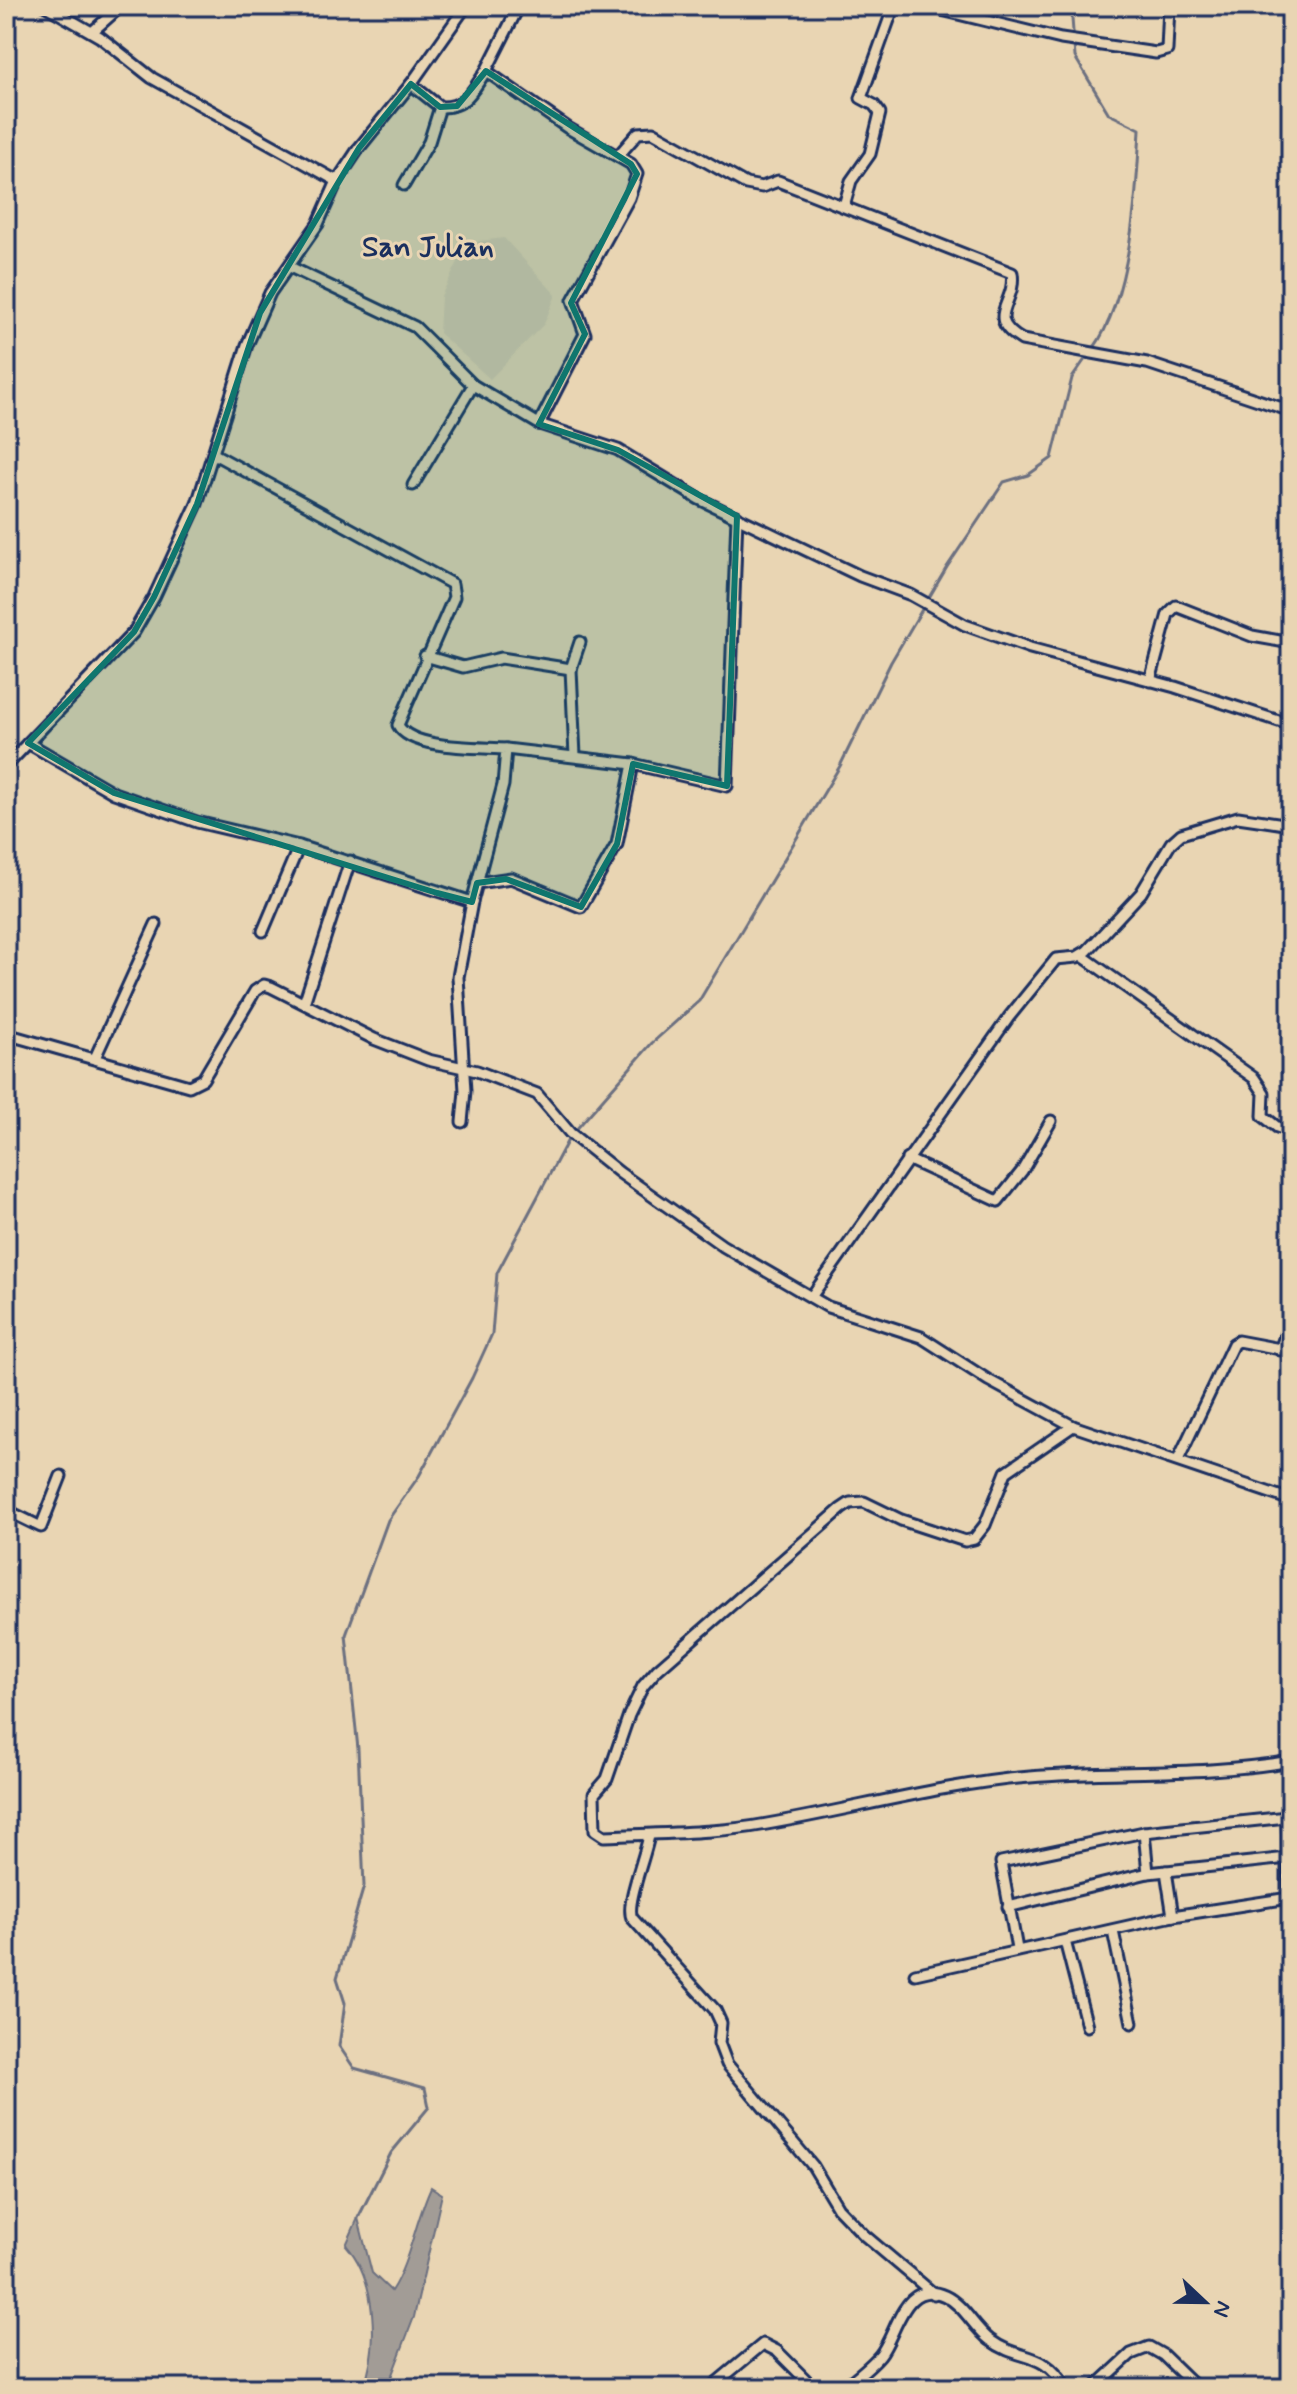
<svg xmlns="http://www.w3.org/2000/svg" width="1297" height="2394" font-family="Mynerve,sans-serif">
<style>
.built{fill:#dac9ad}
.water{fill:#a29c96;stroke:#6c7080;stroke-width:2}
.lines{fill:none;stroke-linecap:round;stroke-linejoin:round}
.stream{stroke:#6c7080;stroke-width:3}
.street-casing{stroke:#1b2f5e;stroke-width:15}
.street{stroke:#e9d5b3;stroke-width:9}
.marked{fill:#0f766e;fill-opacity:0.2;stroke:#0f766e;stroke-width:6;stroke-linejoin:round}
.labels{text-anchor:middle;stroke-width:6;stroke-linejoin:round;paint-order:stroke}
.quarter-label{font-size:30px;font-weight:bold;fill:#1b2f5e;stroke:#e9d5b3}
</style>
<rect width="100%" height="100%" fill="#e9d5b3"/>
<filter id="ink" filterUnits="userSpaceOnUse"><feTurbulence type="fractalNoise" baseFrequency=".0125" numOctaves="2"/><feDisplacementMap in="SourceGraphic" scale="16" xChannelSelector="R" yChannelSelector="G"/><feConvolveMatrix kernelMatrix="1 2 1 2 8 2 1 2 1" color-interpolation-filters="sRGB"/></filter>
<g filter="url(#ink)">
<!-- built -->
<polygon class="built" points="504,238 556,295 544,324 490,379 439,333 441,296 460,258 479,241"/>
<!-- water -->
<path class="water" d="M 431,2187 L 442,2194 L 414,2317 L 388,2385 L 363,2388 C 379,2347 377,2280 346,2245 L 358,2218 L 372,2273 L 391,2291 C 409,2264 416,2219 431,2187 Z"/>
<g class="lines">
<!-- stream -->
<g class="stream">
<path d="M 1071,6 L 1075,57 L 1109,114 L 1140,129 C 1137,191 1131,297 1093,349"/>
<polyline points="574,1132 652,1043 699,1001 840,766 891,662 947,567 1004,482 1028,475 1052,458 1072,378 1088,355"/>
<polyline points="358,2218 391,2153 429,2107 425,2088 354,2068 339,2046 345,2003 337,1978 364,1886 358,1749 346,1635 388,1520 419,1476 472,1378 492,1334 497,1273 569,1138"/>
</g>
<!-- street casing -->
<g class="street-casing">
<g id="street">
<polyline points="46,6 100,37 152,78 337,181"/>
<polyline points="519,6 486,71 568,128 631,164 637,174 629,198 573,300 585,334 539,424"/>
<polyline points="925,6 1061,39 1156,53 1167,50 1169,6"/>
<polyline points="92,32 121,6"/>
<path d="M 411,84 L 440,107 C 466,108 472,91 486,71"/>
<path d="M 618,156 L 638,133 L 653,132 L 746,184 L 762,187 L 778,181 L 1012,273 C 1017,304 983,317 1022,340 L 1147,363 L 1291,411"/>
<polyline points="404,185 429,142 440,107"/>
<polyline points="844,206 851,181 870,154 880,113 874,105 861,98 894,6"/>
<polyline points="290,267 415,327 473,385 539,424 618,450 699,499 860,576 911,595 965,625 1030,648 1175,687 1291,725"/>
<path d="M 214,454 L 452,584 L 454,597 L 398,725 C 411,750 480,747 506,749 L 503,785 L 472,902"/>
<polyline points="413,485 473,385"/>
<polyline points="425,656 463,667 501,658 571,669 580,642"/>
<polyline points="571,669 575,756"/>
<polyline points="1150,681 1168,614 1176,606 1252,636 1291,643"/>
<polyline points="28,743 114,793 197,822 299,846 472,902 458,977 465,1091 462,1122"/>
<polyline points="506,749 633,764 727,786 737,516"/>
<polyline points="6,766 134,632 154,597 197,504 247,345 270,293 318,224 337,181 359,148 411,84 466,6"/>
<polyline points="477,883 511,878 581,907 617,844 633,764"/>
<polyline points="263,931 299,846"/>
<polyline points="1081,955 1254,1078 1264,1093 1263,1116 1277,1127 1291,1132"/>
<polyline points="304,1003 350,861"/>
<polyline points="6,1034 189,1086 203,1079 255,991 264,985 271,987 374,1039 428,1060 477,1071 537,1094 570,1133 620,1173 723,1246 828,1307 921,1337 988,1380 1073,1426 1291,1500"/>
<polyline points="95,1058 156,924"/>
<polyline points="907,1159 998,1201 1022,1171 1051,1121"/>
<polyline points="811,1297 1009,1017 1056,959 1077,957 1087,951 1141,893 1171,843 1181,834 1238,817 1291,825"/>
<polyline points="1280,1350 1291,1319"/>
<path d="M 1073,1426 L 1006,1472 L 985,1525 L 974,1539 L 965,1541 L 901,1520 L 864,1502 L 850,1503 L 841,1509 L 657,1670 L 643,1686 L 629,1715 L 607,1779 L 594,1794 L 595,1830 L 604,1836 C 659,1833 713,1834 767,1824 C 855,1809 942,1784 1030,1777 C 1117,1770 1204,1776 1291,1761"/>
<polyline points="1178,1460 1233,1344 1238,1341 1291,1351"/>
<polyline points="6,1510 41,1527 61,1476"/>
<polyline points="1291,1776 1287,1817 1291,1957"/>
<polyline points="1144,1832 1148,1873"/>
<path d="M 649,1835 C 646,1855 625,1904 632,1918 L 715,2010 L 721,2023 L 719,2043 L 727,2064 L 813,2166 L 838,2208 L 864,2235 L 934,2294"/>
<polyline points="1166,1871 1173,1916"/>
<polyline points="1008,1907 1148,1873 1288,1858"/>
<polyline points="1113,1931 1132,2023"/>
<polyline points="1065,1941 1087,2026"/>
<polyline points="1017,1949 1001,1862 1144,1832 1287,1817"/>
<polyline points="915,1974 1173,1916 1289,1898"/>
<polyline points="1291,2055 1291,2066"/>
<polyline points="710,2388 763,2344 777,2351 814,2388"/>
<path d="M 843,2388 C 855,2378 870,2367 880,2355 C 897,2334 904,2277 945,2296 C 964,2305 974,2328 990,2340 C 1021,2363 1042,2348 1066,2388"/>
<polyline points="1094,2388 1131,2354 1149,2347 1163,2355 1197,2388"/>
</g>
</g>
<!-- street -->
<use href="#street" class="street"/>
</g>
</g>
<!-- marked area -->
<path class="marked" d="M 486,71 L 631,164 L 637,174 L 571,303 L 585,334 L 539,424 L 618,450 L 737,516 L 727,786 L 633,764 L 617,844 L 581,907 L 506,879 L 477,883 L 472,902 L 437,893 L 114,793 L 28,743 L 134,632 L 154,597 L 197,504 L 260,313 L 359,148 L 411,84 L 440,107 L 457,106 Z"/>
<g class="labels">
<!-- quarter labels -->
<g class="quarter-label">
<text x="428" y="256">San Julian</text>
</g>
</g>
<!-- margin -->
<rect width="1297" height="2394" fill="none" stroke="#e9d5b3" stroke-width="32"/>
<rect x="16" y="16" width="1265" height="2362" fill="none" stroke="#1b2f5e" stroke-width="3" filter="url(#ink)"/>
<!-- north arrow -->
<g transform="translate(1205 2302) rotate(112)" stroke="#e9d5b3" stroke-width="6" paint-order="stroke">
<path d="M0-6L14 30L0 20L-14 30Z" fill="#1b2f5e"/>
<text y="-12" font-size="22" font-weight="bold" text-anchor="middle" fill="#1b2f5e">N</text>
</g>
</svg>
